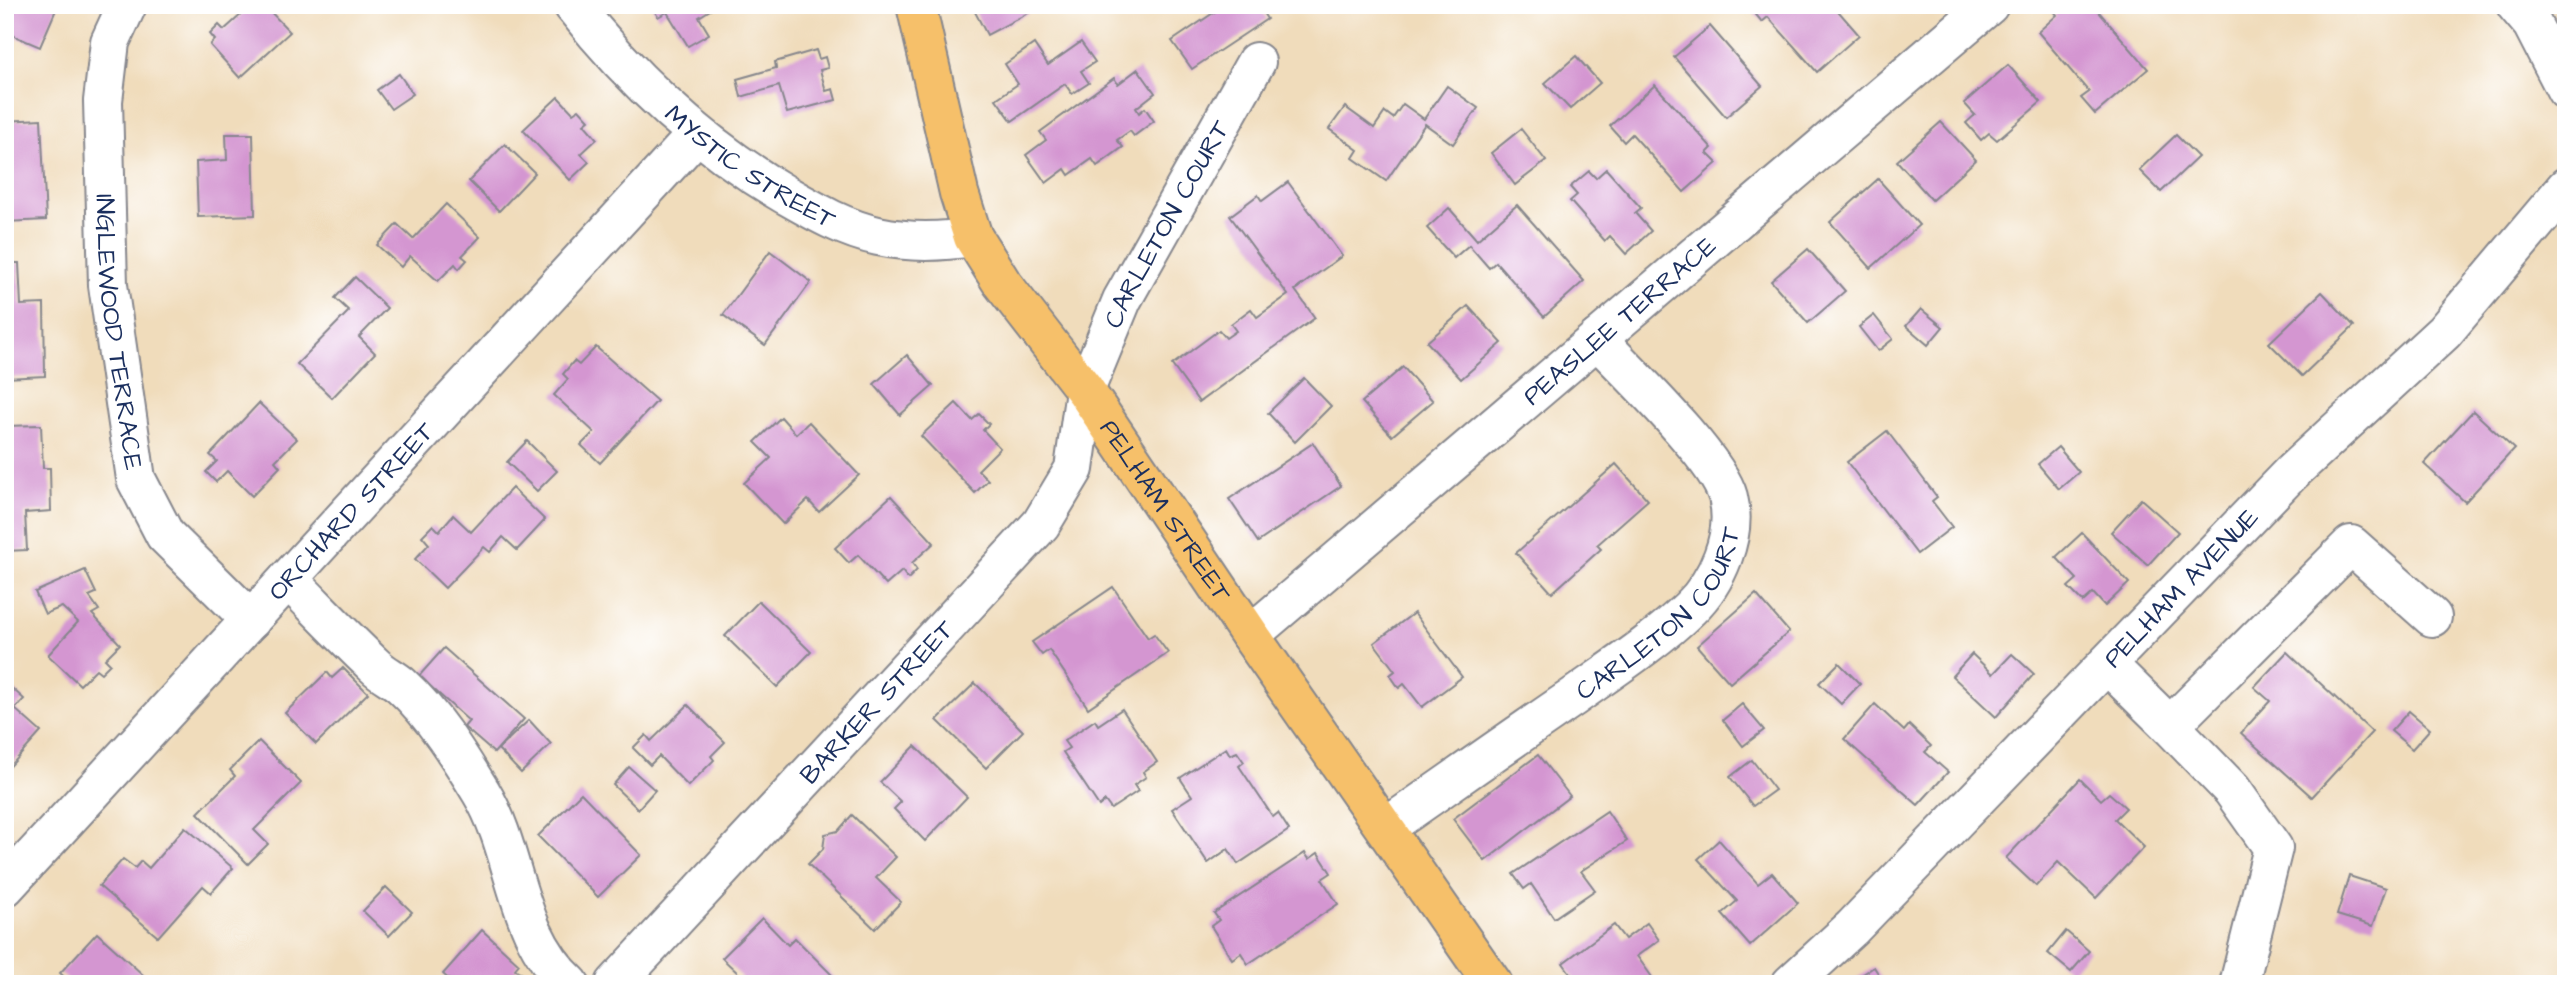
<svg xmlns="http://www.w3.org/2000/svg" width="2571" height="989" font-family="'Architects Daughter',sans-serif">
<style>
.building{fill:#d496d1}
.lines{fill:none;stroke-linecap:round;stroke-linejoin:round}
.minor-casing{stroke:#86868c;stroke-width:42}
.major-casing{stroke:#86868c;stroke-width:42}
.minor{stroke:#fff;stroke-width:38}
.major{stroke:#f6c06b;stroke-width:38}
.labels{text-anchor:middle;stroke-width:6;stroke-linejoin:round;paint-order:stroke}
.street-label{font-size:26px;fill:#1b2f5e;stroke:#fff}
</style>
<rect width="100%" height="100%" fill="#fff"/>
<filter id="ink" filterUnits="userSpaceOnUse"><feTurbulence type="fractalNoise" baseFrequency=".0143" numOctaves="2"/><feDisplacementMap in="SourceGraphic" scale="14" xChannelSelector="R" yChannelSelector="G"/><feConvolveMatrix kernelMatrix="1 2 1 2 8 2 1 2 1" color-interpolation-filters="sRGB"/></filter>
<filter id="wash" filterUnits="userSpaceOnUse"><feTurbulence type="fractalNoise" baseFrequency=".00686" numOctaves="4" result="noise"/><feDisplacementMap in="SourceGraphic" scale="28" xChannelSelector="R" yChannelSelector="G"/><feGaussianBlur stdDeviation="1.57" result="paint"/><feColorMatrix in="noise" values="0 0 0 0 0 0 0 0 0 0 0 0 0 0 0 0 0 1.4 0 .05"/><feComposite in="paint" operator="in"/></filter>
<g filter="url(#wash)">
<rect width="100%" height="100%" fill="#f0dcbb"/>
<g id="blocks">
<!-- building -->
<g class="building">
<polygon points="5,5 58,5 40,47 5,32"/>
<polygon points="242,5 264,5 290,32 240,78 210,45 215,40 210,34 219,25 224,30 243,13 239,8"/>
<polygon points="651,5 718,5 699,17 709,34 688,46 667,12 658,17"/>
<polygon points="987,5 1028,5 1032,11 987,35 975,12"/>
<polygon points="1225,5 1258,5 1267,19 1192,69 1172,41"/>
<polygon points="1748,5 1833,5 1859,35 1817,72 1768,17 1762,22"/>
<polygon points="2049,5 2093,5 2148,69 2095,114 2081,98 2089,92 2038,32 2057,15"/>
<rect x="2199" y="5" width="38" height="5"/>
<polygon points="1710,26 1762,86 1726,117 1674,57"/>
<polygon points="1081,42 1095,62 1081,71 1089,83 1072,94 1065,84 1012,121 996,99 1018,84 1005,64 1034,44 1048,65"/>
<polygon points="816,50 819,59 825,57 828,68 820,70 826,91 833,89 836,100 787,113 779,86 741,97 737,79 776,68 775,62"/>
<polygon points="1576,56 1600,83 1570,109 1545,83"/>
<polygon points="2008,65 2041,102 1997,140 1989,133 1981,140 1966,123 1975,115 1964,103"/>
<polygon points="1138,69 1155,93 1136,108 1139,113 1145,108 1154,121 1134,136 1130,131 1117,140 1123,147 1097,166 1092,159 1069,175 1065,169 1046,183 1026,155 1046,140 1040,132 1114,78 1118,84"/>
<polygon points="399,74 413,94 391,109 377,90"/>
<polygon points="1655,85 1712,148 1707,153 1717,163 1684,192 1632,134 1624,142 1610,126"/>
<polygon points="1447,86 1478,108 1453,144 1425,124 1386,181 1353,158 1358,150 1329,129 1345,107 1374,128 1385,112 1393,118 1403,104 1424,119"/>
<polygon points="558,97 573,113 579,109 589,120 584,124 597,139 581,154 589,162 570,180 523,130"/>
<polygon points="41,119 46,220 5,222 5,121"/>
<polygon points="1941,122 1976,160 1932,200 1897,161"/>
<polygon points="1521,129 1546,161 1515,185 1491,153"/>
<polygon points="226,134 253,134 255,215 198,217 196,162 227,160"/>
<polygon points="2176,135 2198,157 2161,192 2139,170"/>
<polygon points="505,144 535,173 499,211 469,181"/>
<polygon points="1606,169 1641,208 1635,213 1651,231 1626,254 1610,236 1605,241 1570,201 1577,195 1570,187 1589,171 1596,178"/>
<polygon points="1878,179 1919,225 1871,268 1830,222"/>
<polygon points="1288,182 1342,256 1295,290 1315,318 1199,402 1172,365 1219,330 1226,338 1236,331 1231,324 1251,309 1257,317 1288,295 1230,216 1258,195 1262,201"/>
<polygon points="446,204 480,237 462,256 467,260 459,269 455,264 438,281 410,256 401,267 377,245 397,224 413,239"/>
<polygon points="1517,205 1584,281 1544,317 1496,262 1489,268 1469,245 1454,258 1427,228 1449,208 1477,240"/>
<polygon points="1808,249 1845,291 1808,323 1771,281"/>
<polygon points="770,251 811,282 765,345 723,315"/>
<polygon points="5,263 19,263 21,305 44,304 45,376 5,378"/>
<polygon points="355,277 387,308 359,337 375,353 332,398 297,364 349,311 335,298"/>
<polygon points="2322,292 2354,326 2302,376 2269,343"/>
<polygon points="1468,306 1502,343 1461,379 1427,342"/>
<polygon points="1921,309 1943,327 1928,345 1906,326"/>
<polygon points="1874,315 1893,339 1878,351 1859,327"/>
<polygon points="596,347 657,401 600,463 581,445 594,432 554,395 568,379 563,374 574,361 579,365"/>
<polygon points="907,355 933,386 900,415 874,384"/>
<polygon points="1403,367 1433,401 1392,436 1362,402"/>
<polygon points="1304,378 1331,406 1295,442 1268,413"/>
<polygon points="259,403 297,439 275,461 280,467 252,496 227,471 216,482 206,472 217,461 210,455"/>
<polygon points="956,403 972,420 979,414 989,424 983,430 1000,448 978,470 988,480 975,493 921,436"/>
<polygon points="2473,411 2514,449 2465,502 2424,464"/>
<polygon points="781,417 796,434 809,422 859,475 819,512 808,500 783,524 744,483 771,458 755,442"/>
<polygon points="41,425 43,468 50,468 51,511 25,513 27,550 5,551 5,426"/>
<polygon points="1887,431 1937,497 1932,501 1952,527 1917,554 1847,462"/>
<polygon points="527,441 557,471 537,491 507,462"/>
<polygon points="1313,443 1341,486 1258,542 1229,499"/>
<polygon points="2058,447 2079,472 2059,489 2038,464"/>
<polygon points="1616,464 1648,500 1597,545 1601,549 1552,593 1516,553"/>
<polygon points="512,488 545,520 517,550 503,537 490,552 484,547 445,588 415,559 429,544 422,536 433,525 439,531 453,515 471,532"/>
<polygon points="891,496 934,543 912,563 917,570 908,579 902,571 886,585 858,555 849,563 835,548"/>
<polygon points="2141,499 2178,532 2148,565 2111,532"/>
<polygon points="2082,533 2129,583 2105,606 2093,593 2083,602 2068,587 2077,579 2056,557"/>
<polygon points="85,570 96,593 89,596 99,610 92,614 120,644 105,659 110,664 101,673 96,669 80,685 48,655 78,622 62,607 45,614 35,592"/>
<polygon points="1113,587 1148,638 1154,634 1168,653 1088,708 1049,650 1042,655 1032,642"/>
<polygon points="1756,594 1789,632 1730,683 1697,646"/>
<polygon points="759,601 811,652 777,687 725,636"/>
<polygon points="1414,613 1462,677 1422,707 1404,684 1399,688 1390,675 1395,671 1374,643"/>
<polygon points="444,648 524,719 494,753 464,727 469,721 419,676"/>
<polygon points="2287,652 2372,732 2312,797 2241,733 2270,701 2254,687"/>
<polygon points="1972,654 1993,674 2012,654 2034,674 1996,717 1952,676"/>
<polygon points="1839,663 1860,684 1841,704 1819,683"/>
<polygon points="343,668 368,693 316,744 285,713 327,672 332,678"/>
<polygon points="5,682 24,699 15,709 41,732 5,772"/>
<polygon points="975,683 1023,731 986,768 937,720"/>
<polygon points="1742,704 1764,730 1743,746 1723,720"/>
<polygon points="1875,704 1904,731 1909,725 1931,746 1925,752 1948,772 1918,805 1844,739"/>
<polygon points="688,705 725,742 711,756 714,760 688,786 659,756 650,765 633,748 646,735 651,741"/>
<polygon points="1122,709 1157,762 1143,772 1146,777 1134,785 1138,791 1111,809 1105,801 1099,806 1063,752 1069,748 1064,741 1095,720 1098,725"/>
<polygon points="2409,711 2430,729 2412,749 2391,731"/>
<polygon points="529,720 551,744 521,773 498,749"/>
<polygon points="259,741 301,783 254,830 268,844 248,864 198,813 235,776 230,770"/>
<polygon points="915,746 967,797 925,841 894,809 901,802 880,782"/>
<polygon points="1226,748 1230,755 1237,752 1244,762 1239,766 1273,817 1278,813 1289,830 1238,864 1228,849 1208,863 1172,809 1192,796 1180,778"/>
<polygon points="1538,755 1570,796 1485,861 1453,819"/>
<polygon points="1752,760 1775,790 1753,806 1730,777"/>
<polygon points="629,767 655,790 638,809 613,785"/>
<polygon points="2080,779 2101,800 2109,793 2126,808 2115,819 2144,847 2096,898 2058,862 2036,886 2006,858"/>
<polygon points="581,793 641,855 598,897 538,836"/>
<polygon points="1607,811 1627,841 1581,871 1595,890 1554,918 1531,884 1524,889 1513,874"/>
<polygon points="852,815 896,857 876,878 901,902 875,929 808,864 823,849 825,834 838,831"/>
<polygon points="185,827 233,868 211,893 203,886 158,937 99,886 123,859 135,868 141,861 149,868"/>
<polygon points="1719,840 1758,884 1772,873 1798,903 1750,946 1722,914 1737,901 1698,859"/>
<polygon points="1305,853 1309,859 1318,853 1331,873 1322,879 1338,904 1248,964 1241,953 1232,959 1211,926 1219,920 1214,913"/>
<polygon points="2349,876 2386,888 2373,926 2337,915"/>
<polygon points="386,887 412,912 389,936 363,911"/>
<polygon points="762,918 788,945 795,938 835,978 829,984 739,984 737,981 742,977 722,958"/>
<polygon points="1647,923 1659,940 1637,956 1657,984 1578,984 1563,963 1614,925 1625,939"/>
<polygon points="482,930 519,964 515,969 521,973 514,981 517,984 454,984 443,974"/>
<polygon points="2066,931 2089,951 2071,972 2048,953"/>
<polygon points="97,933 153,984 72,984 60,973"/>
<polygon points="1874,967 1885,984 1848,984"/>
</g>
</g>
</g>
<g filter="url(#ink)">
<use href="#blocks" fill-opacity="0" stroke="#86868c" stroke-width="2"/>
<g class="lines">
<!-- minor casing -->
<g class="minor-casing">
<g id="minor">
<path id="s1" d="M 127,5 L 110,42 L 103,101 L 108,285 L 136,479 L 165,535 L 251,620"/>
<path id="s2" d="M 573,5 C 633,82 701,145 786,195 C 814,211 845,229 878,236 C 910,243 941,242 973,237"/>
<polyline points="2516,5 2532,24 2566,90"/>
<path d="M 288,579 C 317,608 345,638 375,666 C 383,674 393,678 401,685 C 433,714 459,756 481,792 C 518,853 513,933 570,984"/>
<path id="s3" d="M 1250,635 L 1989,5"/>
<polyline points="2107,664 2170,726 2351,545 2432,617"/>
<polyline points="2170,726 2232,790 2273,848 2239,984"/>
<path id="s4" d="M 1385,828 C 1447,785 1509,741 1572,698 C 1611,670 1655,642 1690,608 C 1717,582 1738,535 1728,497 C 1717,457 1628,372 1597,339"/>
<path id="s5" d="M 5,887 L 696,135"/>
<path id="s6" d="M 615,984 L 1041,524 L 1074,469 L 1085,390 L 1122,300 L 1256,62"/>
<path id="s7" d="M 1791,984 L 1852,928 L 2291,473 L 2444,332 L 2566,187"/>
</g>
</g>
<!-- major casing -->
<g class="major-casing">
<g id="major">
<path id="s8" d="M 916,5 L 959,193 L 973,237 L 1002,283 L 1085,390 L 1250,635 L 1493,984"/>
</g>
</g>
<!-- minor -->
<use href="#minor" class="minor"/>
<!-- major -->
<use href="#major" class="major"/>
</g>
</g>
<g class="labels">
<!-- street labels -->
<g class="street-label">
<text dy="9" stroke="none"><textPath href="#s2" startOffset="242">MYSTIC STREET</textPath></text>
<text dy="9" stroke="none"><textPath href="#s6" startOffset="956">CARLETON COURT</textPath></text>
<text dy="9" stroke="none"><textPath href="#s3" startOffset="485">PEASLEE TERRACE</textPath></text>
<text dy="9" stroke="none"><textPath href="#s1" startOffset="332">INGLEWOOD TERRACE</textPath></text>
<text dy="9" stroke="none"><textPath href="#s5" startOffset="511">ORCHARD STREET</textPath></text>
<text dy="9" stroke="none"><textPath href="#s8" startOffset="574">PELHAM STREET</textPath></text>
<text dy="9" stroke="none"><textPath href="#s7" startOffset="556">PELHAM AVENUE</textPath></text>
<text dy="9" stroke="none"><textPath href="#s4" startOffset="352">CARLETON COURT</textPath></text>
<text dy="9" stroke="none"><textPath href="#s6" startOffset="385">BARKER STREET</textPath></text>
</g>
</g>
<!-- margin -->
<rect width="2571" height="989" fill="none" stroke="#fff" stroke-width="28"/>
</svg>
